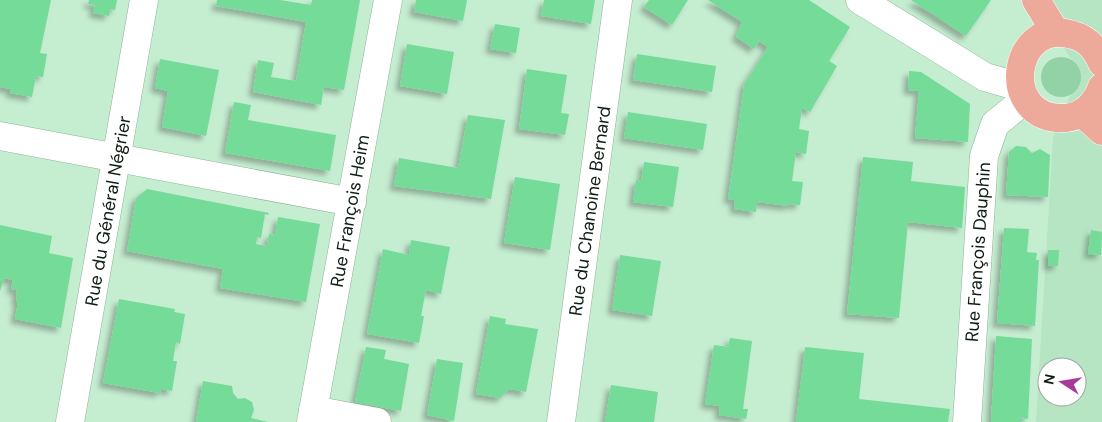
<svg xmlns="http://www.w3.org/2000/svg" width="1102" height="422" font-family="'DM Sans',sans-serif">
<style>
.built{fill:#b6e5c3;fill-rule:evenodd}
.green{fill:#93d1a6}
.building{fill:#74db98;filter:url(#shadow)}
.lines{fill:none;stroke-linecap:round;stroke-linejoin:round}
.minor-casing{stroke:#8db398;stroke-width:29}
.major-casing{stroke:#fff;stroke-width:29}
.minor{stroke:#fff;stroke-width:28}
.major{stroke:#edaa9b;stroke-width:28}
.labels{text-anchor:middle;stroke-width:4;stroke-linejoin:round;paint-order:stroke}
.street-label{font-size:18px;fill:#0f1e14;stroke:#fff}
</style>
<defs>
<filter id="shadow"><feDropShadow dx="-4.5" dy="4.5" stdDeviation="2.5" flood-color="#0004"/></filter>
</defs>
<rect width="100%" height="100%" fill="#c5edd0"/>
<!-- built -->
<path class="built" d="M 1032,0 L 1102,0 L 1102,422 L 1036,422 L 1053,138 L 1080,72 ZM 1047,367 L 1077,367 L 1077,397 L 1047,397 Z"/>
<!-- green -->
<circle class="green" cx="1061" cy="77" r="20"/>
<!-- building -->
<g class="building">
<polygon points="0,0 51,0 40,53 47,54 43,77 36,76 32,97 10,93 11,89 0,87"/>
<polygon points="89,0 117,0 115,10 110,9 109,16 93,13 95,5 88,4"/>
<polygon points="217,0 280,0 311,5 312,0 360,0 344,90 324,87 321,105 253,92 258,60 274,63 271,77 296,81 306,22 216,6"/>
<polygon points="416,0 467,0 463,21 414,12"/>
<polygon points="544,0 595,0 591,24 541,16"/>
<polygon points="649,0 688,0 672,25 644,7"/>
<polygon points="708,0 809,0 850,27 829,61 837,66 810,112 802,108 799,129 809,131 806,154 796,152 792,181 803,182 800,205 789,204 788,206 757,202 756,212 734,209 735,200 728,199 744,85 768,47 759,41 754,49 736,37 742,22"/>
<polygon points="911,0 991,0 966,36"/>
<polygon points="495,24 520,28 516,53 490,49"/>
<polygon points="407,44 454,52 447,94 400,86"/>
<polygon points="637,54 716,66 712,92 633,80"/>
<polygon points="160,59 219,70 206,136 162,127 168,91 155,88"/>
<polygon points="527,69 567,75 561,113 569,114 565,135 519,129"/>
<polygon points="909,71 921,72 970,104 968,142 915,138 919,91 908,90"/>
<polygon points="234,102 251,105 248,120 336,135 330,171 225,153"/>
<polygon points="628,112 707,124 703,150 624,138"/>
<polygon points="468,115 505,120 491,199 394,186 399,158 458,168"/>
<polygon points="1016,146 1026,147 1032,153 1040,149 1050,155 1048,197 1006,195 1009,152"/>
<polygon points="863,157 913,162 911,181 965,187 962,228 908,222 899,318 847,314"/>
<polygon points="644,162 679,167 673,207 633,202 636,180 641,181"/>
<polygon points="515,177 560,184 550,250 504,243"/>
<polygon points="147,189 269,213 268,215 265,214 261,238 257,237 256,244 267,246 269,234 275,235 278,217 320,224 306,302 220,288 223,269 127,251 136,198"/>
<polygon points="0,225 52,236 49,253 73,258 61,328 15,319 18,302 16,301 17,290 11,289 13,280 4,278 0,291"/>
<polygon points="1004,228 1029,229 1027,252 1037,253 1036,260 1039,260 1035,326 997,323"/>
<polygon points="1091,230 1102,232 1101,255 1088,254"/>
<polygon points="411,240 450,247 441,294 426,290 421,316 424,316 419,343 367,334 383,249 409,255"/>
<polygon points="1048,250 1059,250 1058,266 1048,266"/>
<polygon points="620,255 661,261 652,316 612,310"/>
<polygon points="119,299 175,309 174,312 185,314 180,344 176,342 173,361 177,361 172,391 161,389 160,393 103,383"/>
<polygon points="490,316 506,319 505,324 538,329 526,392 509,389 500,398 476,394"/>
<polygon points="996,336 1032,339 1028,419 1020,418 1020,422 991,422"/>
<polygon points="730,338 752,341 743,409 748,409 746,419 719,415 720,406 705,404 714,345 728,347"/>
<polygon points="366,347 386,350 384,359 409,364 401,411 355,402"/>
<polygon points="805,347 864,353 859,399 950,409 948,422 796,422"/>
<polygon points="437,359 463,363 454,421 427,415"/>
<polygon points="203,381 232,386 233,393 238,399 245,398 252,402 254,410 251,418 268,422 196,422"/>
<polygon points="611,385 658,392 654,422 605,422"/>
</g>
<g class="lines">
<!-- minor casing -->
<g class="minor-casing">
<g id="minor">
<polyline points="860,0 985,77 1020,87"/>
<polyline points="0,136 352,202"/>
<polyline points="313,410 377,422"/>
<polyline points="70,422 144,0"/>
<polyline points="311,422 388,0"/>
<polyline points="561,422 618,0"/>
<polyline points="967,422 984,156 995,124 1026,99"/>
</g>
</g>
<!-- major casing -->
<g class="major-casing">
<g id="major">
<polyline points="1036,0 1056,33"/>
<path d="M 1102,63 C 1096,49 1088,39 1073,35 C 1011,16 997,122 1066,118 C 1084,116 1096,103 1102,87"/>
<polyline points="1082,113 1102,131"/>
</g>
</g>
<!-- minor -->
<use href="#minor" class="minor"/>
<!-- major -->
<use href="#major" class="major"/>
</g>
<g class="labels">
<!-- street labels -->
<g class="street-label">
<text transform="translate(108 211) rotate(-80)" y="6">Rue du Général Négrier</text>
<text transform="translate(350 211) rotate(-80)" y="6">Rue François Heim</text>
<text transform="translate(590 211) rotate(-82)" y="6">Rue du Chanoine Bernard</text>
<text transform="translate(978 252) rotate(-86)" y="6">Rue François Dauphin</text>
</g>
</g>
<!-- north arrow -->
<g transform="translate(1062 382) rotate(282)"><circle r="24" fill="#ffffff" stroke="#9fa5a1"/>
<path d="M0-4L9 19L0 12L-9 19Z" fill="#a83b9a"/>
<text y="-8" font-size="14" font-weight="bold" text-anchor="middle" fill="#0f1e14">N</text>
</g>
</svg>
